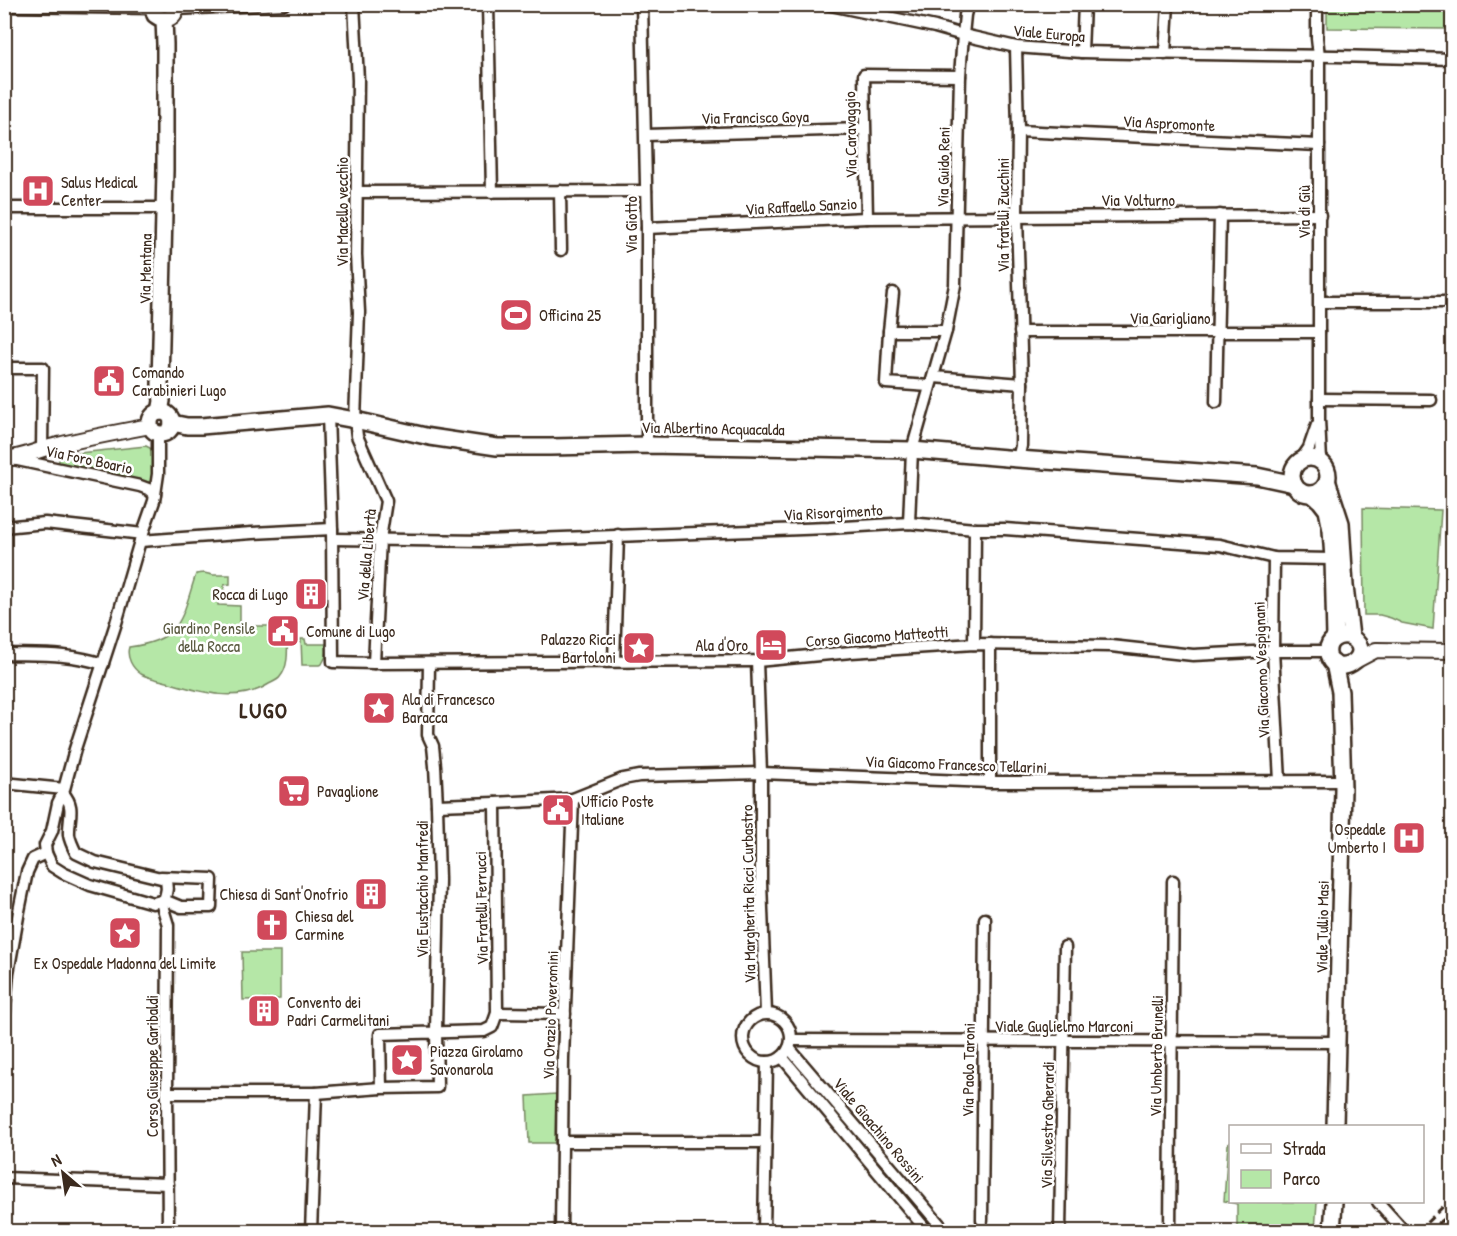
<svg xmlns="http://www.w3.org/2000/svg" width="1457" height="1236" font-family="'Patrick Hand',sans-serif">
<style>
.green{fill:#b5e7a7;stroke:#788862;stroke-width:1.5}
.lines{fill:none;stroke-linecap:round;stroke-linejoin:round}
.minor-casing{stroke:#3b2a1e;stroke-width:15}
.tertiary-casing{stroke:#3b2a1e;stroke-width:18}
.secondary-casing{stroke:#3b2a1e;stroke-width:20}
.minor{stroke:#fff;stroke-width:10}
.tertiary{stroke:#fff;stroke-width:14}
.secondary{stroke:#fff;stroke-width:15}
.rail{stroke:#3b2a1e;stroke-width:3;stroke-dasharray:9 4.5;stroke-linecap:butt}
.labels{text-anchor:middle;stroke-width:5;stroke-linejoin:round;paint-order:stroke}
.street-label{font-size:16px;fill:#3b2a1e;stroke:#fff}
.poi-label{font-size:16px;fill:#3b2a1e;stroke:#fff;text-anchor:start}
.park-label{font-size:16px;fill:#5a5940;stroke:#fff}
.district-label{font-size:22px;font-weight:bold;letter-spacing:1.5px;fill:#3b2a1e;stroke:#fff}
</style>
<rect width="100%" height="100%" fill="#fff"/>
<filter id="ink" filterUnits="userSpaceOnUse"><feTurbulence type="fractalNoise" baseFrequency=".0167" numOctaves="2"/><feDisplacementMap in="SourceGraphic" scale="12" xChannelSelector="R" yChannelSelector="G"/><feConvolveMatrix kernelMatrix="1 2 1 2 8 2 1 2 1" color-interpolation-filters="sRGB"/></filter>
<g filter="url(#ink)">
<!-- green -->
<g class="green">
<polygon points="1327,5 1452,5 1452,29 1327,28"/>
<path d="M 146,446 L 150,448 C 156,458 153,471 152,483 L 58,465 L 60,455 Z"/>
<polygon points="1363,508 1441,510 1433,629 1402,623 1391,618 1380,615 1364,615"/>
<path d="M 204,573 L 213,575 L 230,575 L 230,584 L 224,585 L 224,595 L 218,596 L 218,605 L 240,606 L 240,626 L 282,626 L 284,632 L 287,632 C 287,646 290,665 280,677 C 278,680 273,682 269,684 C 237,704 200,692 167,682 C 159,680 148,678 141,674 C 132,668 126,657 129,647 C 183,640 181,619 196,574 Z"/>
<polygon points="301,639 305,639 306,644 328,644 326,656 322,664 319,665 302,665"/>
<polygon points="242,952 280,952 280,999 243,1000"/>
<polygon points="556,1094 555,1143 529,1143 527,1096"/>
<polygon points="1230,1143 1230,1202 1317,1202 1315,1231 1237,1231 1237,1204 1224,1201 1228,1144"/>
</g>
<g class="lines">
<!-- minor casing -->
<g class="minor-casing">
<g id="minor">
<polyline points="354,4 358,80 356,255 359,312 355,420 357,436 386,501 380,539 374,663"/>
<polyline points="488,4 492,192"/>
<polyline points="642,4 647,228 647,445"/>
<polyline points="826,4 935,27 963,35 1016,47 1082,52 1132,53 1336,56 1452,59"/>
<polyline points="1317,4 1317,38 1319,56 1319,419 1321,461"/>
<polyline points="4,6 153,8"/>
<polyline points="176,9 284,4"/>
<polyline points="1016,47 1018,131 1017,216 1022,384 1021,446 1018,459"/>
<polyline points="1082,52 1084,4"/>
<polyline points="1165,54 1168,4"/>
<polyline points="1018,131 1319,145"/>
<polyline points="646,135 864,129"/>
<polyline points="560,191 561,250"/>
<polyline points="357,192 646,191"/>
<polyline points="4,208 164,208"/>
<polyline points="867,218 864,75 960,76"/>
<polyline points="647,228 867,218 1320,215"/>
<polyline points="1320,302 1452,302"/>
<polyline points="889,331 893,293"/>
<polyline points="1020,332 1319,332"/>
<polyline points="4,368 43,368 42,449"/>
<polyline points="934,377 1022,384"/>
<polyline points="929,386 886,383 889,331 946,331"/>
<polyline points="1319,399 1431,400"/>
<polyline points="1216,402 1220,215"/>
<polyline points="328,415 332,529 333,662 374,663 757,661 851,652 974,644 1111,646 1193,655 1273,651 1328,651"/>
<polyline points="13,459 140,486 148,489 155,495"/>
<polyline points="1300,461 1309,448 1317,425"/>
<polyline points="909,523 912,450 946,331 955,285 960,76 963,35 965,15 968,4"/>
<polyline points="4,527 45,523 143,534"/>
<polyline points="333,539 484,541 829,528 909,523 975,529 1005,529 1220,545 1274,558 1333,559"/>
<polyline points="140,541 252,533 332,529"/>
<polyline points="1274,558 1273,651 1280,781"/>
<polyline points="974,644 975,529"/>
<path d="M 4,654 C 38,655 71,653 103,664"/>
<polyline points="614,661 618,535"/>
<polyline points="757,661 761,773 761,883 766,1013"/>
<polyline points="429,663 428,735 433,746 435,766 437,805 439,880 436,1032 437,1087 381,1088 380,1034 484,1031 492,1027 497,1013 495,803"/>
<polyline points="990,782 990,644"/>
<polyline points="4,783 64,789"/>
<path d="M 63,793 C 76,808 68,817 69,835 C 70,841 73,847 76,853 L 95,862 L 165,879 C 168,887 167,892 164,900 L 153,903 L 90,885 L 63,873 L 52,866 L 46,853 L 45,845 L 52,831 L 58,803 L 63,793 L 75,749 L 116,623 L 140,541 L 154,501 L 158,474 L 158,434"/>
<polyline points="437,805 495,803 573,799 623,779 639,776 761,773 990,782 1342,781"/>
<polyline points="161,877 212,879 211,907 181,907 164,900"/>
<polyline points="161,902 168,925 167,1093 168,1232"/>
<polyline points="497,1013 565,1014"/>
<circle cx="767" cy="1038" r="24"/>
<polyline points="4,1021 8,973 19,911 27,872 33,859 46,853"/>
<polyline points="791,1040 1337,1042"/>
<polyline points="789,1048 946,1232"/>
<polyline points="782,1057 928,1232"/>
<polyline points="167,1093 316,1093 381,1088"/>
<polyline points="562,1142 766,1142"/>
<polyline points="4,1178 168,1184"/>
<polyline points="1378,1202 1405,1232"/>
<polyline points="982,1220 985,919"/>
<polyline points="311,1232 316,1093"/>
<polyline points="561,1232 563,1058 573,799"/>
<polyline points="764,1232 767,1062"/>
<polyline points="1060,1232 1065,947"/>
<polyline points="1170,1232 1173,881"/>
</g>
</g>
<!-- tertiary casing -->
<g class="tertiary-casing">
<g id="tertiary">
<path d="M 4,459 C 21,458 38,450 54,446 C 86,438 118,432 150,426"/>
<polyline points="1357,660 1376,650 1452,651"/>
</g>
</g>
<!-- secondary casing -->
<g class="secondary-casing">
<g id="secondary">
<path d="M 154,4 L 153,8 L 155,15 C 165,23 177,18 176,4"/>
<circle cx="161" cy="423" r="11"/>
<polyline points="160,412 162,401 160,385 165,170 165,44 164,19"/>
<polyline points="172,423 187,426 201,426 328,415 355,420 430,437 497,447 550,447 647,445 912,450 1018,459 1257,476 1294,484"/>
<circle cx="1310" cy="476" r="18"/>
<path d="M 1328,483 L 1341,523 L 1345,586 L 1351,637 C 1379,656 1333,682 1328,654 C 1326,640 1339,633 1351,637"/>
<polyline points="1313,495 1320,501 1327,510 1331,530 1333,559 1335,638"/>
<polyline points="1334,663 1340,692 1343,788 1335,1126"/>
<polyline points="1332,1232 1334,1202"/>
</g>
</g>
<!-- minor -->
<use href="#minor" class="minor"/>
<!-- tertiary -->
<use href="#tertiary" class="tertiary"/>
<!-- secondary -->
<use href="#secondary" class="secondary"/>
<!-- rail -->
<g class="rail">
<polyline points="1437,1224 1452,1214"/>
<polyline points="1417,1232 1452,1198"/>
</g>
</g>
</g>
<!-- icons -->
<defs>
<g id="hospital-square" transform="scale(1.725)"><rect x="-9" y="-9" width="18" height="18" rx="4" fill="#d1495b" stroke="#fff"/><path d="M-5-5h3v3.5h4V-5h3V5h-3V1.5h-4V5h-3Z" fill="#fff"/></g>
<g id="stadium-square" transform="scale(1.725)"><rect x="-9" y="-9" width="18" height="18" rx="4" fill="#d1495b" stroke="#fff"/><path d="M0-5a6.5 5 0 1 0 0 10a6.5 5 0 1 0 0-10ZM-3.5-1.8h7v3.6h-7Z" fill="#fff"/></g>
<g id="civic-square" transform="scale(1.725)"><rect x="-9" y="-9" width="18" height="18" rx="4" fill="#d1495b" stroke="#fff"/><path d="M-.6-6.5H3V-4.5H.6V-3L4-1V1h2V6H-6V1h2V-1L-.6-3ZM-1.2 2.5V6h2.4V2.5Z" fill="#fff"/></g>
<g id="building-square" transform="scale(1.725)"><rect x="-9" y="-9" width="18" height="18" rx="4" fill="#d1495b" stroke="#fff"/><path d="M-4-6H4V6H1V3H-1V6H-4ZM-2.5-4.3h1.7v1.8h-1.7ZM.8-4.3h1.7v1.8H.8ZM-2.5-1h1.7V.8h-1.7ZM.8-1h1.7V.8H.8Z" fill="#fff"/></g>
<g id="hotel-square" transform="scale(1.725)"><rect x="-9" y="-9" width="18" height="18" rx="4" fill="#d1495b" stroke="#fff"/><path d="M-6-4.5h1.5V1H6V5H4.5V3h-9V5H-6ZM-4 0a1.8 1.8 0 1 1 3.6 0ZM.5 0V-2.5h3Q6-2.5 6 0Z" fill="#fff"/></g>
<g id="sight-square" transform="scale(1.725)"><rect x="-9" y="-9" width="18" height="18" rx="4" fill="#d1495b" stroke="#fff"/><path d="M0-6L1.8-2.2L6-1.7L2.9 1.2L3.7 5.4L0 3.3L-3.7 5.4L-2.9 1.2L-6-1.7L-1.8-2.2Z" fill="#fff"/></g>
<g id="supermarket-square" transform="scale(1.725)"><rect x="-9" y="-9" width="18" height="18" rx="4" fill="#d1495b" stroke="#fff"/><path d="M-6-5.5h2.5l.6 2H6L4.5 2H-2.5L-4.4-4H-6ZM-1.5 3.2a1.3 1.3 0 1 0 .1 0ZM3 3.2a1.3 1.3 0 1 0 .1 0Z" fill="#fff"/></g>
<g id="church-square" transform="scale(1.725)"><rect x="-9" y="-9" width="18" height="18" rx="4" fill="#d1495b" stroke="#fff"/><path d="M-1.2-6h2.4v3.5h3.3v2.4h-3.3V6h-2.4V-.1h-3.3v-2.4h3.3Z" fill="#fff"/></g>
</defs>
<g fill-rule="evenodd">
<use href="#hospital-square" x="38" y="191"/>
<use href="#stadium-square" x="516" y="315"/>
<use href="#civic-square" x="109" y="381"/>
<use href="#building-square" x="311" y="594"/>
<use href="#civic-square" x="283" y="631"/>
<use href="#hotel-square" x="771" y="645"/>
<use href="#sight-square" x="639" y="648"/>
<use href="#sight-square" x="379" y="708"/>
<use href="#supermarket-square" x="294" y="791"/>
<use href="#civic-square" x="558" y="810"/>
<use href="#hospital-square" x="1409" y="838"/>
<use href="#building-square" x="371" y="894"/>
<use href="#church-square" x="272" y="925"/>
<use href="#sight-square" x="125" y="933"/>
<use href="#building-square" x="264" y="1011"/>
<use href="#sight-square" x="407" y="1060"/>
</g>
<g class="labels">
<!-- street labels -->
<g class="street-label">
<text transform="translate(1049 33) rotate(5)" y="6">Viale Europa</text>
<text transform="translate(755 117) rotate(-1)" y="6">Via Francisco Goya</text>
<text transform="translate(1169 123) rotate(3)" y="6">Via Aspromonte</text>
<text transform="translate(850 135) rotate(-91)" y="6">Via Caravaggio</text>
<text transform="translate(943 167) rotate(-89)" y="6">Via Guido Reni</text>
<text x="1138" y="206">Via Volturno</text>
<text transform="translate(801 206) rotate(-3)" y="6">Via Raffaello Sanzio</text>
<text transform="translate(342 212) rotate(-90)" y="6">Via Macello vecchio</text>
<text transform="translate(1304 212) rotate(-90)" y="6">Via di Giù</text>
<text transform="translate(1003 215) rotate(-90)" y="6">Via fratelli Zucchini</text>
<text transform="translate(631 225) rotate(-90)" y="6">Via Giotto</text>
<text transform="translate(145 269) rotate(-89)" y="6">Via Mentana</text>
<text x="1170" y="324">Via Garigliano</text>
<text transform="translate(713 428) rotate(1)" y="6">Via Albertino Acquacalda</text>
<text transform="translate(89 459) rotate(12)" y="6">Via Foro Boario</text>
<text transform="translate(833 512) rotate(-3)" y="6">Via Risorgimento</text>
<text transform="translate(366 555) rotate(-85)" y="6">Via della Libertà</text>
<text transform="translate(877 636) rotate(-4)" y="6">Corso Giacomo Matteotti</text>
<text transform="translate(1261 670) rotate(-92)" y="6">Via Giacomo Vespignani</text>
<text transform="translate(956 764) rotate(2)" y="6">Via Giacomo Francesco Tellarini</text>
<text transform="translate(422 889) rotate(-90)" y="6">Via Eustacchio Manfredi</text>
<text transform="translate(748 894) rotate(-91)" y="6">Via Margherita Ricci Curbastro</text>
<text transform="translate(481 908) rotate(-91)" y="6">Via Fratelli Ferrucci</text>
<text transform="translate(1322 927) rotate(-89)" y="6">Viale Tullio Masi</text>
<text transform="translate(550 1015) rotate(-88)" y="6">Via Orazio Poveromini</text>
<text x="1064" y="1032">Viale Guglielmo Marconi</text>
<text transform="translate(1156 1056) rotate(-89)" y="6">Via Umberto Brunelli</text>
<text transform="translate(152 1066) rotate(-90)" y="6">Corso Giuseppe Garibaldi</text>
<text transform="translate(968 1070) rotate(-89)" y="6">Via Paolo Taroni</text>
<text transform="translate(1047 1125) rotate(-89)" y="6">Via Silvestro Gherardi</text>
<text transform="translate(879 1130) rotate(50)" y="6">Viale Gioachino Rossini</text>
</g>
<!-- poi labels -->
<g class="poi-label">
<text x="61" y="188">Salus Medical<tspan x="61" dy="18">Center</tspan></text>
<text x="539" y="321">Officina 25</text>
<text x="132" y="378">Comando<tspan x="132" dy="18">Carabinieri Lugo</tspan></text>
<text x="288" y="600" text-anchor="end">Rocca di Lugo</text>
<text x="306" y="637">Comune di Lugo</text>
<text x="616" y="645" text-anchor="end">Palazzo Ricci<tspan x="616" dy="18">Bartoloni</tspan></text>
<text x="748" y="651" text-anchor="end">Ala d'Oro</text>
<text x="402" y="705">Ala di Francesco<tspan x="402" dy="18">Baracca</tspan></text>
<text x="317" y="797">Pavaglione</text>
<text x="581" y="807">Ufficio Poste<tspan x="581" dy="18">Italiane</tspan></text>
<text x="1386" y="835" text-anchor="end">Ospedale<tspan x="1386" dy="18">Umberto I</tspan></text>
<text x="348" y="900" text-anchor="end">Chiesa di Sant'Onofrio</text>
<text x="295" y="922">Chiesa del<tspan x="295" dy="18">Carmine</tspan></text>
<text x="125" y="969" text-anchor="middle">Ex Ospedale Madonna del Limite</text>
<text x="287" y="1008">Convento dei<tspan x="287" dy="18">Padri Carmelitani</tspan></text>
<text x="430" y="1057">Piazza Girolamo<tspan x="430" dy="18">Savonarola</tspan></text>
</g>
<!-- park labels -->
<g class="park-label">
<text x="209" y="634">Giardino Pensile<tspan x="209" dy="18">della Rocca</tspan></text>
</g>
<!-- district labels -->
<g class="district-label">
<text x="264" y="718">LUGO</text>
</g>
</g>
<!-- margin -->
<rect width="1457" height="1236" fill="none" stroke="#fff" stroke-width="24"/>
<rect x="12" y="12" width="1433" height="1212" fill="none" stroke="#3b2a1e" stroke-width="2" filter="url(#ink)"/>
<!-- legend -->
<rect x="1229" y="1125" width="195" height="78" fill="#ffffff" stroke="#b1aaa5" stroke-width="1.5"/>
<rect x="1241" y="1144" width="30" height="9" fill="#ffffff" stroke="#b1aaa5" stroke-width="1.5"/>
<text x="1283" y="1155" font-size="18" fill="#3b2a1e">Strada</text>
<rect x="1241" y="1170" width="30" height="18" fill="#b5e7a7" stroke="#b1aaa5" stroke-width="1.5"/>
<text x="1283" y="1185" font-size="18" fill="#3b2a1e">Parco</text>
<!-- north arrow -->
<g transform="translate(63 1173) rotate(331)" stroke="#ffffff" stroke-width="4.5" paint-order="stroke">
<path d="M0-4.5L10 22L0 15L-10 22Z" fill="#3b2a1e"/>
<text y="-9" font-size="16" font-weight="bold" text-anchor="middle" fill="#3b2a1e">N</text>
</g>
</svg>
